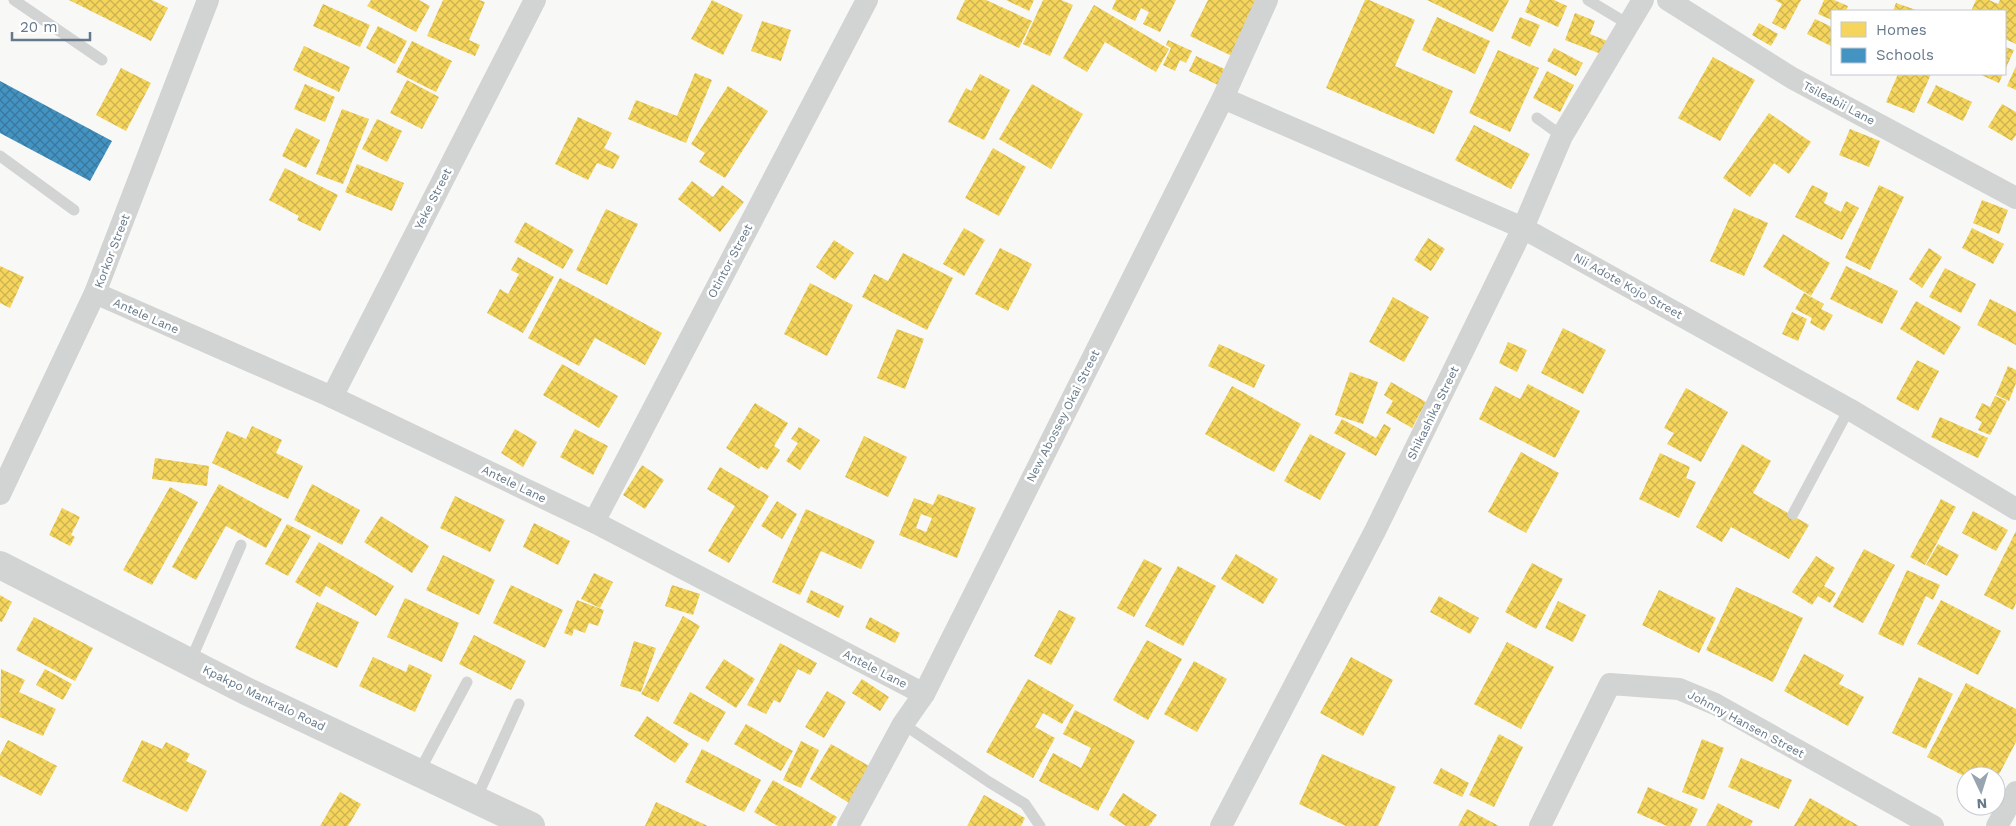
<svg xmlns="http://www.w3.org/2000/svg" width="2016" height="826" font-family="'Work Sans',sans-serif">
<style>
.homes{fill:url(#homes-cross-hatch);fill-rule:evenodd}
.schools{fill:url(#schools-cross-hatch)}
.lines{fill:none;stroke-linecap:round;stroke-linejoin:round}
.service{stroke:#d2d3d3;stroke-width:11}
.minor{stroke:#d2d3d3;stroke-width:22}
.tertiary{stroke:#d2d3d3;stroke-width:28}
.labels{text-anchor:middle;stroke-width:5;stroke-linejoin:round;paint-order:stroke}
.street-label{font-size:12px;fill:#65798a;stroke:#fff}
</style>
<defs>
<pattern id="homes-cross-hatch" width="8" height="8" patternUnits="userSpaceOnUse" patternTransform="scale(1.25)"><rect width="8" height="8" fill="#f6d55c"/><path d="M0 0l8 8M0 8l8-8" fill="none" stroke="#cbb252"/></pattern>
<pattern id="schools-cross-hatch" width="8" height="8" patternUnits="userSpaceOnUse" patternTransform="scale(1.25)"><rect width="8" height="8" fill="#4393c3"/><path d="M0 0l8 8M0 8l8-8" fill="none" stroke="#3a779c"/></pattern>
</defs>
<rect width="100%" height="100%" fill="#f8f8f7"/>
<!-- homes -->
<g class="homes">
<polygon points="69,0 152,0 168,8 151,41"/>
<polygon points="371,0 419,0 430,6 416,32 367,6"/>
<polygon points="443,0 479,0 485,2 469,40 480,45 475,56 427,36"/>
<polygon points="712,0 743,15 723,55 691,39"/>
<polygon points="965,0 986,0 1032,21 1019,48 956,19"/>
<polygon points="1006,0 1034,0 1029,11"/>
<polygon points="1043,0 1061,0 1073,5 1050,56 1023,44"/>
<polygon points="1116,0 1176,0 1160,32 1143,24 1149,12 1141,8 1135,21 1112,9"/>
<polygon points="1208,0 1256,0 1232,56 1190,36"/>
<polygon points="1365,0 1369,0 1415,20 1395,66 1453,91 1434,134 1326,88"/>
<polygon points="1427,0 1509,0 1493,32"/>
<polygon points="1530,0 1554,0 1567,6 1558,27 1525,12"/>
<polygon points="1775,0 1801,0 1785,30 1772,23 1782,4"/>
<polygon points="1824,0 1834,0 1848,6 1846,11 1832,11 1832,20 1818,14"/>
<polygon points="1976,0 1989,0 1998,4 2000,0 2016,0 2016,44 2005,39 2005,11 1971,11"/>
<polygon points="1896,3 1919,11 1893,11"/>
<polygon points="323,4 370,25 360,47 313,26"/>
<polygon points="1094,5 1169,49 1156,72 1105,42 1087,72 1063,58"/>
<polygon points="1575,13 1595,21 1590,34 1607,41 1601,54 1565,40"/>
<polygon points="1437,17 1490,41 1475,74 1422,50"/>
<polygon points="1520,17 1540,25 1530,47 1511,38"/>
<polygon points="1815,19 1832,27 1831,46 1807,34"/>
<polygon points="762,21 791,30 781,61 751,51"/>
<polygon points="1759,23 1778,34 1771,46 1752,35"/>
<polygon points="378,26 407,41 395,64 366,48"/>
<polygon points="1168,40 1192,51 1186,63 1180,60 1175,71 1163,65 1171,48 1166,45"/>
<polygon points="412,41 452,61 436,92 396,72"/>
<polygon points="304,46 350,67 339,92 293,70"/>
<polygon points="2005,47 2014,50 2005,70"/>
<polygon points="1554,48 1583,63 1576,76 1547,61"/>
<polygon points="1498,50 1539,68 1510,132 1469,113"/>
<polygon points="1196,56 1227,70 1220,86 1189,71"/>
<polygon points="1713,57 1755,80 1720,141 1678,118"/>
<polygon points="2016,66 2016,90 2007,86"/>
<polygon points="121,68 151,83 126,131 96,115"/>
<polygon points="1547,71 1574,85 1560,112 1533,98"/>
<polygon points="695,73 712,80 686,143 628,119 636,100 677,116"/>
<polygon points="980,74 1010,90 984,140 948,122 966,88 971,91"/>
<polygon points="1898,74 1931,74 1914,113 1886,102"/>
<polygon points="1979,74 2003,74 1999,83"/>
<polygon points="407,80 439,97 422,129 390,113"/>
<polygon points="305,84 335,97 325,122 294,109"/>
<polygon points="1032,84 1083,114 1051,169 999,139"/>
<polygon points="1936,85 1972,102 1963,121 1927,103"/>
<polygon points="728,86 768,111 725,178 699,162 705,153 691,144"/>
<polygon points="2002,104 2016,112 2016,135 2012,141 1988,127"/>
<polygon points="342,109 369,119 343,184 316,174"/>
<polygon points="1769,113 1811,142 1789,174 1774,163 1750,197 1723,178"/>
<polygon points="578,117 612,133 604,148 620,156 613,169 597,163 588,180 555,164"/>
<polygon points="377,119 402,131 387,162 362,149"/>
<polygon points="1474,125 1530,154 1511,189 1455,160"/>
<polygon points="296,128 320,140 306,168 282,156"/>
<polygon points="1850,129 1880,141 1869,167 1839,155"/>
<polygon points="993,148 1026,167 999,216 965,198"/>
<polygon points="357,164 404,183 392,211 345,192"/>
<polygon points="285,168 338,195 320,231 297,220 299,216 269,200"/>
<polygon points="692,181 713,197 722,185 744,202 720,232 678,199"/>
<polygon points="1812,185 1828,193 1824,203 1841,212 1846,201 1859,208 1842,240 1795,217"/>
<polygon points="1879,185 1904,197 1870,270 1845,258"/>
<polygon points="1982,200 2008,210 1999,234 1973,223"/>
<polygon points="1734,208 1768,223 1744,276 1710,261"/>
<polygon points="606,209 638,224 607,285 576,270"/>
<polygon points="525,222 574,250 563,269 514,242"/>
<polygon points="964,228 985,240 964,276 943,264"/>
<polygon points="1972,228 2004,244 1993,264 1962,248"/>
<polygon points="1783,234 1830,263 1811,296 1763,267"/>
<polygon points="1428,238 1445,249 1431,271 1414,260"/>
<polygon points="834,240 854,253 835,280 816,267"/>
<polygon points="1000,248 1032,264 1008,311 975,294"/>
<polygon points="1929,248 1942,257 1922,288 1909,279"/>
<polygon points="903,253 953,278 927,330 862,297 874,274 888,281"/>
<polygon points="518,257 554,277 523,333 487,313 500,289 508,294 519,274 511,270"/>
<polygon points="0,266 24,277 10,308 0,303"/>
<polygon points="1846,266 1898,291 1882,324 1830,299"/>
<polygon points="1945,268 1976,284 1961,313 1929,297"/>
<polygon points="560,278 662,333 645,365 595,338 579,366 528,338"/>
<polygon points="810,283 853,305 827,356 784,334"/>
<polygon points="1804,293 1824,304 1821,309 1833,315 1824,331 1810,323 1812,318 1795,309"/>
<polygon points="1393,297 1429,317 1404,362 1369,342"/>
<polygon points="1990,299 2016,312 2016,345 1977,325"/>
<polygon points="1916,301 1961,327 1944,355 1900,329"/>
<polygon points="1792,312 1807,319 1798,341 1782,334"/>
<polygon points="1563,328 1606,350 1583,394 1541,373"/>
<polygon points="897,329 924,339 905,389 877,378"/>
<polygon points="1508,342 1527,350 1517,372 1499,363"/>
<polygon points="1219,344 1265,365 1254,388 1208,366"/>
<polygon points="1917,360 1939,371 1918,411 1896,399"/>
<polygon points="562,364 618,396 599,428 543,395"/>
<polygon points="2008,366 2016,370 2016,383 2009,401 1996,395"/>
<polygon points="1350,372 1378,382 1363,424 1335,415"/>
<polygon points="1391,382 1426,402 1412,428 1386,413 1393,401 1384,395"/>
<polygon points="1528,384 1580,411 1555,458 1479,419 1495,386 1520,399"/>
<polygon points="1232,386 1301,424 1274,472 1205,434"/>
<polygon points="1686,388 1728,412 1701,462 1667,444 1674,433 1664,428"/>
<polygon points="1995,396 2007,401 1990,435 1978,430 1982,422 1975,418 1982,403 1990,407"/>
<polygon points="755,403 788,423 774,446 780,450 767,470 761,466 759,469 726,448"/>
<polygon points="1940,417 1988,438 1978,458 1931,437"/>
<polygon points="1342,419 1376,438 1384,424 1391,428 1376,456 1334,433"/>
<polygon points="252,426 282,440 276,453 303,466 288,499 212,463 227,431 246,439"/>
<polygon points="799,427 820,440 800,470 786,461 798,443 791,439"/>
<polygon points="515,429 537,442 523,467 501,453"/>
<polygon points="575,429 608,446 593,475 560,457"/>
<polygon points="1310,434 1346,453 1320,500 1284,481"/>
<polygon points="864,436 907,457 888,497 845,477"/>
<polygon points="1742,444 1771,461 1753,493 1809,525 1789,559 1731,527 1722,542 1696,527"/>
<polygon points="1521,452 1559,473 1526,533 1488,512"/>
<polygon points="1660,453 1690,467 1686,478 1696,482 1679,518 1639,499"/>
<polygon points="155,458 209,466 207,486 152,479"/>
<polygon points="642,465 664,480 645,509 623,495"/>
<polygon points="720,467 769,496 729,563 708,551 735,506 707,489"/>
<polygon points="219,484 282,519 266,548 226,526 196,580 172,567"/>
<polygon points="312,484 360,510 342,545 294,520"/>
<polygon points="170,487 198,502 152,585 123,570"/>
<path d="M 938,494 L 976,508 L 957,558 L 899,535 L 914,498 L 933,505 ZM 921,514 L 932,518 L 926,532 L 916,528 Z"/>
<polygon points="455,496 505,520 490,552 440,528"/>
<polygon points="1941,499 1956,507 1925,565 1910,557"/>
<polygon points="777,501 797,514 782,539 761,526"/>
<polygon points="62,508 80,517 71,535 75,537 70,546 49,535"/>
<polygon points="806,509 875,541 861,569 821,551 800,595 772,582"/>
<polygon points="1973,511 2008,530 1996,551 1962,533"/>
<polygon points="381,516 429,546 412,573 364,542"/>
<polygon points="534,523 570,541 558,565 523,547"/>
<polygon points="287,524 311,536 288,576 265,564"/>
<polygon points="2016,531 2016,603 2013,610 1984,595"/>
<polygon points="319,542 394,586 376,616 326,586 320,597 295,582"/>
<polygon points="1938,544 1959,555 1947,576 1926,565"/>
<polygon points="1864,549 1895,565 1863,623 1833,607"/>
<polygon points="1236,554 1278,579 1263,604 1221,579"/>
<polygon points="443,555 495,580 479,615 426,590"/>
<polygon points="1816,556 1835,568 1824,586 1836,593 1830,603 1818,596 1812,605 1792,592"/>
<polygon points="1144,559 1162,568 1134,617 1117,608"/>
<polygon points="1532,563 1563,579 1536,629 1505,612"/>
<polygon points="1178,566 1216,586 1183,646 1145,626"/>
<polygon points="1907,570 1940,585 1933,600 1926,596 1903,646 1878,634"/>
<polygon points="594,573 613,582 600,608 581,599"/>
<polygon points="511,585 563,610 545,648 493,623"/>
<polygon points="672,585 700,594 693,615 665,606"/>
<polygon points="1736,587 1803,618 1773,682 1706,650"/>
<polygon points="811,590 844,606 839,618 806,602"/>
<polygon points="1659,590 1716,618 1699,653 1642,625"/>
<polygon points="0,595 12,602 2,622 0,621"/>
<polygon points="1439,596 1479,618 1470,634 1430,612"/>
<polygon points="405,598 459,623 442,662 387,637"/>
<polygon points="577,600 604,610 598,626 589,623 585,633 574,629 572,636 564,633"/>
<polygon points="1941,600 2001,631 1978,675 1917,644"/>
<polygon points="1558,601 1586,615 1573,642 1545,628"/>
<polygon points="317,602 359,622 337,668 295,648"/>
<polygon points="1059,610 1076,618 1051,665 1034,656"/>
<polygon points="683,616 700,626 658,702 641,694"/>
<polygon points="34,617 93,648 75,681 16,650"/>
<polygon points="870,617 900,633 895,643 865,628"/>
<polygon points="474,635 526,661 511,690 459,664"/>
<polygon points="1147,640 1182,659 1148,720 1113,700"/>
<polygon points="634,641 656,648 641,692 620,686"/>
<polygon points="1507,642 1554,667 1521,729 1474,704"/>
<polygon points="780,643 817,663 810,675 798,669 780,703 774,700 766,714 747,705"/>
<polygon points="1804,654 1844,675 1839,684 1864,697 1848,726 1784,691"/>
<polygon points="373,657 406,672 409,664 432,675 415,712 359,686"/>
<polygon points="1351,657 1393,680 1363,736 1320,713"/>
<polygon points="724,659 755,679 736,708 705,688"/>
<polygon points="1194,661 1227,679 1197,732 1164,714"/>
<polygon points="1,669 25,680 19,692 56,709 43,736 0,717"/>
<polygon points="45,669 72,684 63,700 36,685"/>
<polygon points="1919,677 1953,694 1926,749 1892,733"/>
<polygon points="862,679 889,697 880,711 852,693"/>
<polygon points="1028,679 1074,705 1062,724 1043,713 1035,727 1055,738 1033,778 986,752"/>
<polygon points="1966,683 2016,709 2016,742 1996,780 1996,776 1966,777 1927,757"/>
<polygon points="827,691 846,702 824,738 805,727"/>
<polygon points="690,692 726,712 708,742 673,723"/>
<polygon points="1075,710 1135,741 1098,811 1039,781 1053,753 1081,768 1091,748 1063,734"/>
<polygon points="647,716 689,744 675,763 634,736"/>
<polygon points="746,724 793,751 781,771 734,744"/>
<polygon points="1499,734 1523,747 1494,807 1469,795"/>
<polygon points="1702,739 1724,748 1704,800 1682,792"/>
<polygon points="8,740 57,766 41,796 0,775 0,755"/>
<polygon points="142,740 162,749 166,742 190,754 186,761 207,771 187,812 122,781"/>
<polygon points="801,741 819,750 801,788 783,780"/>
<polygon points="831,744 876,770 854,806 810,779"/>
<polygon points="702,749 761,780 744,812 685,782"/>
<polygon points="1322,754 1396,787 1378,826 1346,826 1299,804"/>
<polygon points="1741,758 1792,780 1779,809 1728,787"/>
<polygon points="1441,768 1469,783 1462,797 1433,783"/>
<polygon points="773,780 837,817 831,826 778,826 754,812"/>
<polygon points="1648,787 1698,809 1690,826 1667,826 1637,813"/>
<polygon points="340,792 361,804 348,826 320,826"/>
<polygon points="1123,793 1157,815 1149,826 1126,826 1109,815"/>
<polygon points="984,795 1025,818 1021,826 967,826"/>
<polygon points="1810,798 1859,826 1794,826"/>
<polygon points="656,802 708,826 645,826"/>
<polygon points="1718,803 1753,821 1750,826 1706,826"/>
<polygon points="1467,809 1499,826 1458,826"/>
</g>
<!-- schools -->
<polygon class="schools" points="0,81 112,141 90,181 0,133"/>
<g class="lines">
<!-- service -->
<g class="service">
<polyline points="14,0 102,60"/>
<polyline points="1588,0 1628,24"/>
<polyline points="1537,118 1562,136"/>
<polyline points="0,156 74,210"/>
<polyline points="1793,514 1849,409"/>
<polyline points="190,662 241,545"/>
<polyline points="903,724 989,782 1025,804 1040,826"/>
<polyline points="419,772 467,682"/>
<polyline points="476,799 519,704"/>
</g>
<!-- minor -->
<g class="minor">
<polyline points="1668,0 1792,78 2016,198"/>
<polyline points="1223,98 1523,228 1849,409 2016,509"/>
<polyline points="95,293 332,397 594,522 924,694"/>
<polyline points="332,397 535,0"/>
<polyline points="0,494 95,293 208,0"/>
<polyline points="594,522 867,0"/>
<polyline points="848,826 903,724 924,694 1223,98 1267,0"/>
<polyline points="1221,826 1375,531 1523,228 1562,136 1643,0"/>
<polyline points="1540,826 1610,684 1679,689 1715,704 1933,826"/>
<polyline points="1997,826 2016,792"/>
</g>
<!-- tertiary -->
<polyline class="tertiary" points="0,565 246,691 531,826"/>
</g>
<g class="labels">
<!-- street labels -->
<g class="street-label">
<text transform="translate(1839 103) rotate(28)" y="4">Tsileabii Lane</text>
<text transform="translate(433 199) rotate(-63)" y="4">Yeke Street</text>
<text transform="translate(112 251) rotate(-69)" y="4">Korkor Street</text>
<text transform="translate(730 261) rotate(-62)" y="4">Otintor Street</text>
<text transform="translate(1628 286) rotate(29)" y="4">Nii Adote Kojo Street</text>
<text transform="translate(146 316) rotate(24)" y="4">Antele Lane</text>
<text transform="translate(1433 413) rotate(-64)" y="4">Shikashika Street</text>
<text transform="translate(1063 416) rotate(-63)" y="4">New Abossey Okai Street</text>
<text transform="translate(514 484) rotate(26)" y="4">Antele Lane</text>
<text transform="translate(875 669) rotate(27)" y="4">Antele Lane</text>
<text transform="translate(264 698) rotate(26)" y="4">Kpakpo Mankralo Road</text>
<text transform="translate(1746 724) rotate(28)" y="4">Johnny Hansen Street</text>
</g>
</g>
<!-- legend -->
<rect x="1831" y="10" width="175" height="65" fill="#ffffff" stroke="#c1c9d0"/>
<rect x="1841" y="22" width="25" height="15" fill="#f6d55c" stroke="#c1c9d0"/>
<text x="1876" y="35" font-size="15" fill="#65798a">Homes</text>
<rect x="1841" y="48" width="25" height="15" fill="#4393c3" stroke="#c1c9d0"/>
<text x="1876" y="60" font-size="15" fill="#65798a">Schools</text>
<!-- north arrow -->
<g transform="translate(1981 791) rotate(176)"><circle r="24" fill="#ffffff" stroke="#c1c9d0"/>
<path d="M0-4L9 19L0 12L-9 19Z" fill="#98a5b0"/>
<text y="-8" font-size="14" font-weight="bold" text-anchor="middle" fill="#65798a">N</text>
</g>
<!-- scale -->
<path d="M12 32v8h78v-8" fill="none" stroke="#65798a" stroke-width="2.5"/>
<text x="20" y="32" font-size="15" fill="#65798a" stroke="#ffffff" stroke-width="4" paint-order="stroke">20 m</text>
</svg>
